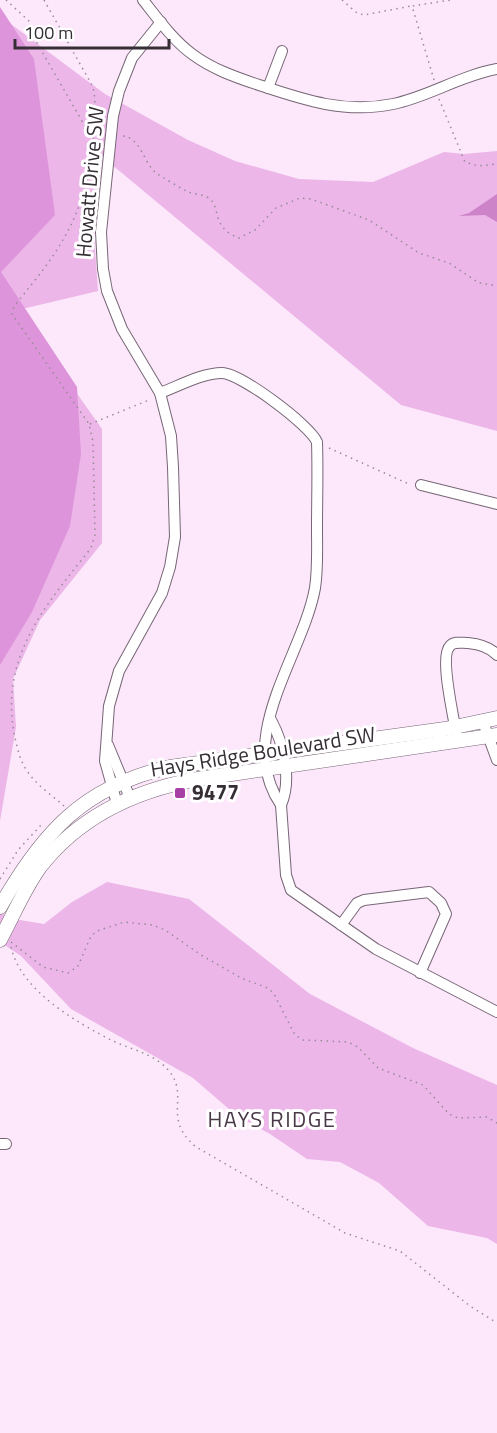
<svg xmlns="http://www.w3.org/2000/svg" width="497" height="1433" font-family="'Titillium Web',sans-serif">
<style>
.green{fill:#ecb6e9}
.forest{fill:#de94da}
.water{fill:#cc83c8}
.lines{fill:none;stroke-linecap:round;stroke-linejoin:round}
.street-casing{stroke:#776676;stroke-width:12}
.secondary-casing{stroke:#776676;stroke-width:15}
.path{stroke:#988b97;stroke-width:1.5;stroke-dasharray:1.5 4.5;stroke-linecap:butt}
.street{stroke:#fff;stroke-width:10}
.secondary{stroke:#fff;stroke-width:14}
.poi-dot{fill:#a740a4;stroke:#fff;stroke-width:2}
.labels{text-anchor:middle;stroke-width:6;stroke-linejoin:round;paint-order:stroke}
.street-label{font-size:21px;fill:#352e35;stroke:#fff}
.poi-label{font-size:21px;font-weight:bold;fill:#352e35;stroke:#fff;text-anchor:start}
.neighbourhood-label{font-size:22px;letter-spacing:1.5px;fill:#493947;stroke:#fff}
</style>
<rect width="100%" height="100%" fill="#fce8fa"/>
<!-- green -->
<g class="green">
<polygon points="0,16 105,94 188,140 235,161 299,179 373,182 444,152 464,154 497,151 497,431 401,405 99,154 94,236 98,291 18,310 102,429 102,543 40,620 13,679 16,727 0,821"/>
<polygon points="107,882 189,899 310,994 413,1048 497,1085 497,1244 487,1238 428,1226 379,1183 340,1162 307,1159 270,1134 237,1116 193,1078 71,1009 21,956 0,942 0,911 8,918 44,924 72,902"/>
</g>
<!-- forest -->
<polygon class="forest" points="0,7 34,59 55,215 1,272 77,387 81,454 70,526 32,612 0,665"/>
<!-- water -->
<polygon class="water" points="497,194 497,222 485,215 459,216 469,213"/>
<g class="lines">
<!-- street casing -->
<g class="street-casing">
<g id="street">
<path d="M 143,0 C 158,19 173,40 192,54 C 212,69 235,77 259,85 C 304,100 345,114 393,104 C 428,97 459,76 497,69"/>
<polyline points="268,88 282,51"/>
<path d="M 160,393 C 179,386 202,373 222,373 C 240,373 310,425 317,442 C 318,471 317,500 317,529 C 317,548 318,569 315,588 C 303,655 234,737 281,805 L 286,875 L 291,890 L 376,949 L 497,1012"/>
<polyline points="421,485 497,504"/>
<path d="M 271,720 C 284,744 292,780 281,805"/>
<polyline points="483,722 497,760"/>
<path d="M 456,733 C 454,717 439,656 450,646 C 454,641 462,643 468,643 C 478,644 490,647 497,655"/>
<polyline points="108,745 130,798"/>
<polyline points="117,804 105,761 109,706 119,671 162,593 170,567 175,537 173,467 171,436 160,393 122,329 107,291 103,269 101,232 113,116 119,91 132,58 161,22"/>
<polyline points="341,925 357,903 364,900 429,892 441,903 446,914 420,973"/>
<polyline points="0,1144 6,1144"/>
</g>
</g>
<!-- secondary casing -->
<g class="secondary-casing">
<g id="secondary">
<path d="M 0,907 C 42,833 84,786 170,767 L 445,729 L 497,718"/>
<path d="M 0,940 C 13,916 24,889 40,867 C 80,815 137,790 198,779 L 497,735"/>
</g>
</g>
<!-- path -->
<g class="path">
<polyline points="6,0 30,22 37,43 86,128 93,133"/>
<path d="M 44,0 L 93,87 C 97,105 94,125 93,143 C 85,216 60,251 14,306 L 12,314 L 89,424 L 93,442 L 95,535 L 91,548 C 47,604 0,655 14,733 C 17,747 20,763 30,775 C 39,787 53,796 64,806"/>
<polyline points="342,0 357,13 364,15 411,6"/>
<polyline points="434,80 412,6 451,0"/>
<polyline points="439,99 465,162 478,166 497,164"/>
<path d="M 123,136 C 141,138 143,162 156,173 C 162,177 182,189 188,192 C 194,194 201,194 207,197 C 223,206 209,227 239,238 L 255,230 L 276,208 L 300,198 L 311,199 L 369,220 L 419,253 L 449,263 L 479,283 L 497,286"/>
<polyline points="90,424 149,400"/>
<polyline points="329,448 411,485"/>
<polyline points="0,879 18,850 42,824"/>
<polyline points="11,942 43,967 68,973 78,966 91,936 97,931 124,922 153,925 165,930 201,955 243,979 268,988 274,994 295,1035 303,1040 348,1042 358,1047 378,1068 423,1085 449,1114 458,1118 487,1117 497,1123"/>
<path d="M 11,947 C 21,991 76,1022 113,1041 C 130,1049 147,1052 162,1064 C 196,1093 158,1115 196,1147 L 345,1233 L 400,1251 L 470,1306 L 497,1323"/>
</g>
<!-- street -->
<use href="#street" class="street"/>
<!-- secondary -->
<use href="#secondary" class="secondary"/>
</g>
<!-- markers -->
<rect class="poi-dot" x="174" y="787" width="12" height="12" rx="3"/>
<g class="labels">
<!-- street labels -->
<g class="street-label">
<text transform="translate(90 182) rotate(-85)" y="7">Howatt Drive SW</text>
<text transform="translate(263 752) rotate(-9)" y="7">Hays Ridge Boulevard SW</text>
</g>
<!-- poi labels -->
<g class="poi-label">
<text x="192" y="800">9477</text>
</g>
<!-- neighbourhood labels -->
<g class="neighbourhood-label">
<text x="272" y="1127">HAYS RIDGE</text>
</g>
</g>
<!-- scale -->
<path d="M15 39v9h154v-9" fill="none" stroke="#352e35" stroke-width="3"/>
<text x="24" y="39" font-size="18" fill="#352e35" stroke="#ffffff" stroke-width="4.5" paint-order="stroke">100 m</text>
</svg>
